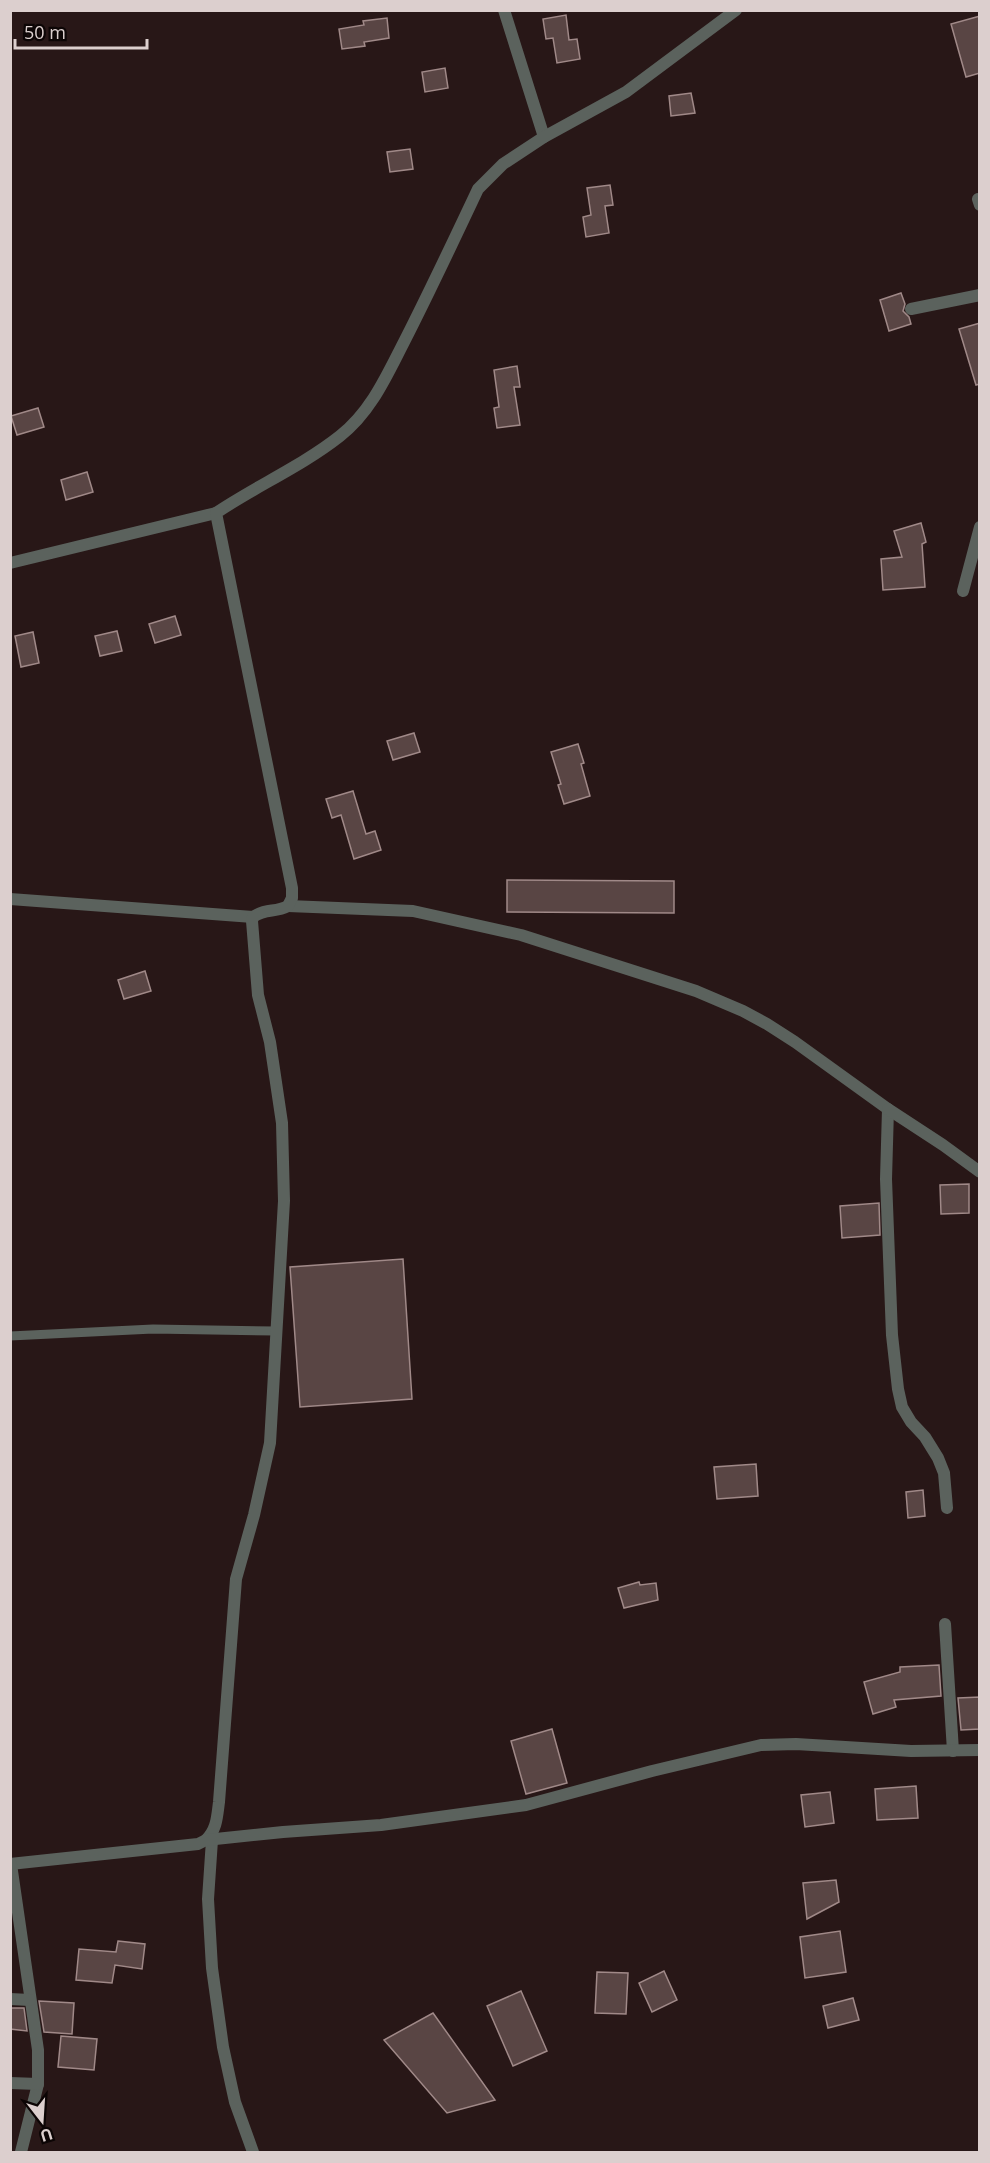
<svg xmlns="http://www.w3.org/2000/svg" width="990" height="2163" font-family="'Open Sans',sans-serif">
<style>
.building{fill:#594544;stroke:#a08988;stroke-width:1.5}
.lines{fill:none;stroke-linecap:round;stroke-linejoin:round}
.lane{stroke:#5b625d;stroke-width:9}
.street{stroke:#5b625d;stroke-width:12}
</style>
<rect width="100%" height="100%" fill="#281717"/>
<!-- building -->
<g class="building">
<polygon points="566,15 569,40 577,39 580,59 557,63 553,38 546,39 543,19"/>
<polygon points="980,16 980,73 966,77 951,24"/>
<polygon points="387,18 389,38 364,42 365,46 342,49 339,29 364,25 363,21"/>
<polygon points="445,68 448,88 425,92 422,72"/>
<polygon points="691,93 695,113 671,116 669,96"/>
<polygon points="410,149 413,169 390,172 387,152"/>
<polygon points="610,185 613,205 605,206 609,233 586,237 583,217 591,215 587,188"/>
<polygon points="901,293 905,304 903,311 909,317 911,324 889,331 880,300"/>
<polygon points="980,323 980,384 976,385 959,329"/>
<polygon points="517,366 520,387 514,387 520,425 497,428 494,408 499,407 494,370"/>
<polygon points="38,408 44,427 17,435 11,416"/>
<polygon points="87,472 93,492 66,500 61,480"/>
<polygon points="921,523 926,542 922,544 925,587 883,590 881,559 902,557 894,531"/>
<polygon points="175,616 181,635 155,643 149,624"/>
<polygon points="117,631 122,651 100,656 95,636"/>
<polygon points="33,632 39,663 21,667 15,636"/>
<polygon points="414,733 420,752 393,760 387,741"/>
<polygon points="578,744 584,763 581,764 590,796 564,804 558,785 561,784 551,752"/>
<polygon points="353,791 366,834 375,831 381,850 354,859 341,815 332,818 326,799"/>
<polygon points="507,880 674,881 674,913 507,912"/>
<polygon points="145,971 151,991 124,999 118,980"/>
<polygon points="969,1184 969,1213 941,1214 940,1185"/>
<polygon points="879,1203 880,1235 842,1238 840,1206"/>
<polygon points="403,1259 412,1399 300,1407 290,1267"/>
<polygon points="756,1464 758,1496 717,1499 714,1467"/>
<polygon points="923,1490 925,1516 908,1518 906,1492"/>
<polygon points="639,1582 640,1585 656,1583 658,1600 624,1608 618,1588"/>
<polygon points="939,1665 941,1696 894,1700 896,1707 873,1714 864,1682 900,1672 900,1667"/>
<polygon points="980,1697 980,1729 961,1730 958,1698"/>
<polygon points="552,1729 567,1783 526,1794 511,1741"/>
<polygon points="916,1786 918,1818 877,1820 875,1789"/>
<polygon points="830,1792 834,1823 805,1827 801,1795"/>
<polygon points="836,1880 839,1902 807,1919 803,1883"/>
<polygon points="840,1931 846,1972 805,1978 800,1937"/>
<polygon points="118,1941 145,1944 142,1969 115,1965 112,1983 76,1980 79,1949 116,1952"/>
<polygon points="664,1971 677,2000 652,2012 639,1983"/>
<polygon points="597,1972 628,1973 626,2014 595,2013"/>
<polygon points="521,1991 547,2051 513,2066 487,2006"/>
<polygon points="853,1998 859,2020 828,2028 823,2006"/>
<polygon points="39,2001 74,2003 72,2034 44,2032"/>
<polygon points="10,2008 24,2008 27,2031 10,2029"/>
<polygon points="433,2013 495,2100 447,2113 384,2040"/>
<polygon points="61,2036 97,2039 94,2070 58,2067"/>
</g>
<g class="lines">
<!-- lane -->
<polyline class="lane" points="10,1336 153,1329 276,1331"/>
<!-- street -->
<g class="street">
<polyline points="504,10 544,137"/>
<polyline points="978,199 980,205"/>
<polyline points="911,309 980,295"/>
<polyline points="10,563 216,513"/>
<polyline points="963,591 980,527"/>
<polyline points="10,899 253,917"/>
<polyline points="288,906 413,911 521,935 696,991 743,1011 767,1024 795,1042 888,1109 886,1179 892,1335 898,1389 902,1407 911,1422 925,1437 938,1458 944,1473 947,1508"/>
<polyline points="888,1109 943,1145 980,1172"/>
<polyline points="945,1624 953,1751"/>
<path d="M 206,1840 C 217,1829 217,1817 219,1802 L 236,1579 L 254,1515 L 270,1443 L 284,1201 L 282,1123 L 270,1042 L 258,995 L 252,921 L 253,917 C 266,908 275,913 288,906 L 292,898 L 292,888 L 216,513 C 256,486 302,466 340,436 C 371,412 387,375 404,342 C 430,291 454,240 478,189 L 503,164 L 544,137 L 626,92 L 736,10"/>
<polyline points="212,1840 208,1899 212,1968 223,2047 235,2102 253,2152"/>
<polyline points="10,1864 198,1844 206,1840 283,1832 381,1825 526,1805 652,1771 761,1745 796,1744 911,1751 980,1750"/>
<polyline points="11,1864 38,2050 38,2084 21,2152"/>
<polyline points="10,1999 30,2000"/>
<polyline points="10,2083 38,2084"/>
</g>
</g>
<!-- border -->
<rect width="990" height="2163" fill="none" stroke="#dccfce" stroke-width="24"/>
<!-- north arrow -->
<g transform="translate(42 2121) rotate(163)" stroke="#0c0505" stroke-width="4.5" paint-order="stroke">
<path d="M0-4.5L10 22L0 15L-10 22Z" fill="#dccfce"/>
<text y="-9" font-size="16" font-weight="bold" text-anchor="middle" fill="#dccfce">U</text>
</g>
<!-- scale -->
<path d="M15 39v9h132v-9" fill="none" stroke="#dccfce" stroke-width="3"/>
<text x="24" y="39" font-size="18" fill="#dccfce" stroke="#0c0505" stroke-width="4.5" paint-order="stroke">50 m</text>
</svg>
